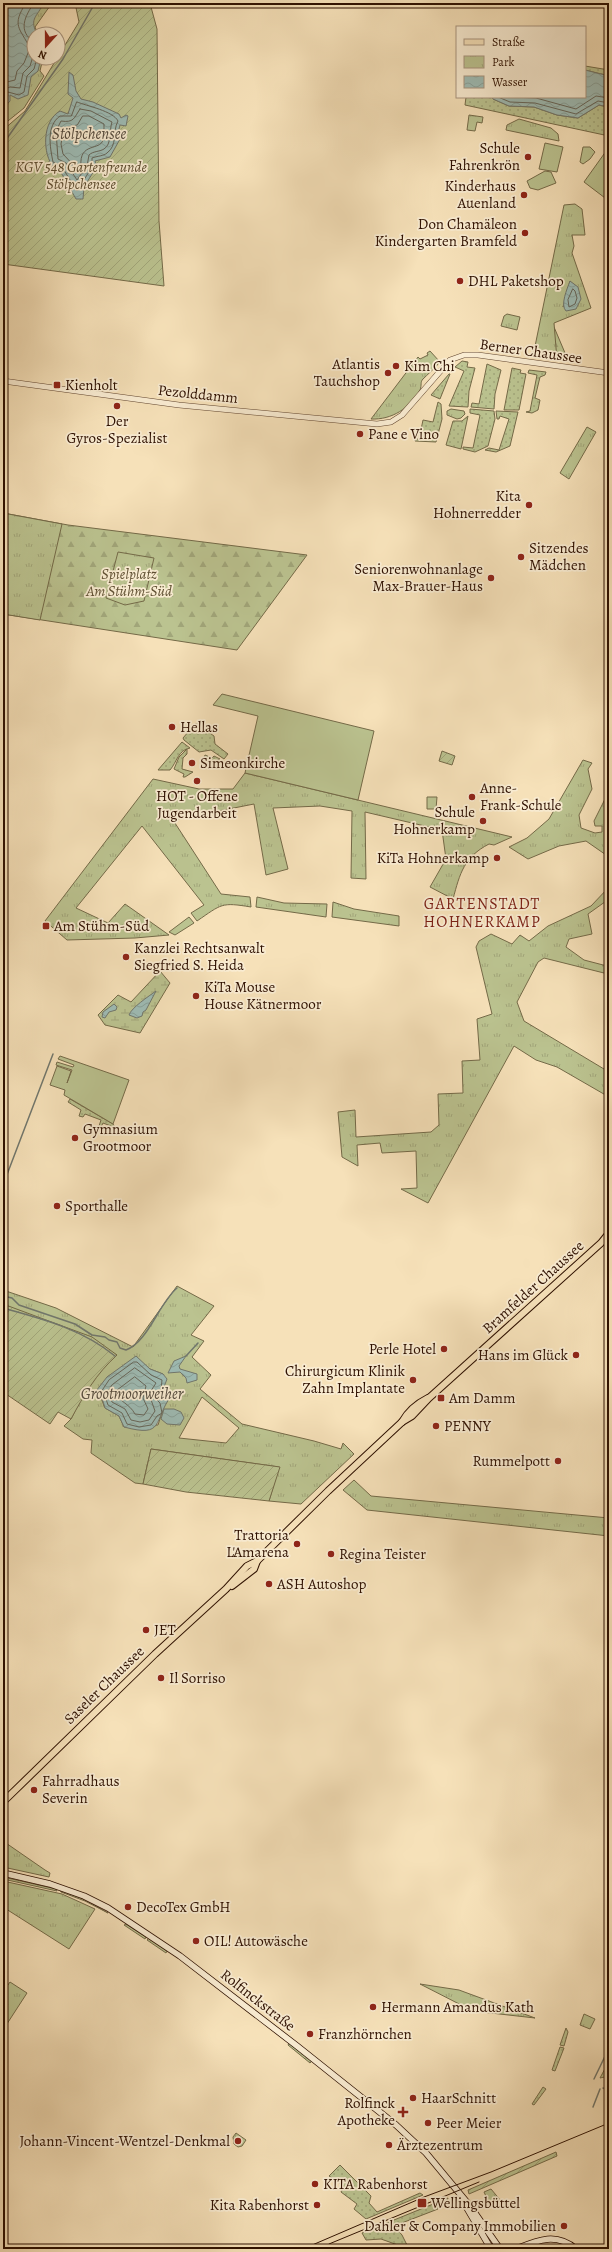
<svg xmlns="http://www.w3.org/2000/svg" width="612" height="2252" font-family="Alegreya,serif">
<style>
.grass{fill:url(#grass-dots);stroke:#746a48}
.forest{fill:url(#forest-firs);stroke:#746a48}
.wetland{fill:url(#wetland-marsh);stroke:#746a48}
.park{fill:url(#park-tufts);stroke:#746a48;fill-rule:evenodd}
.garden{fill:url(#garden-furrows);stroke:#746a48}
.pitch{fill:#bbc390;stroke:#746a48}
.water{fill:url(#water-waves);stroke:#71776d}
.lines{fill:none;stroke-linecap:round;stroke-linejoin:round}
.shore{stroke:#66665a;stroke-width:1}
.stream{stroke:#71776d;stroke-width:1.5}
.tertiary-casing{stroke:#60442e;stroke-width:6}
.secondary-casing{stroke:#2e1000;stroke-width:7}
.primary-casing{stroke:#2e1000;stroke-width:8}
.tertiary{stroke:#f9ecd2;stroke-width:5}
.secondary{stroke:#f9ecd2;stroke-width:5.5}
.primary{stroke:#f6e1b9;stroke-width:6}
.tram{stroke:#2e1000;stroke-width:1}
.poi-dot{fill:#8f2418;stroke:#f9ecd2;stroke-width:1.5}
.labels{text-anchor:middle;stroke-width:3.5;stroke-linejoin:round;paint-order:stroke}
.poi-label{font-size:15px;fill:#2e1000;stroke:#f9ecd2;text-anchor:start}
.park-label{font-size:15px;font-style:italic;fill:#5f4f32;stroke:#f9ecd2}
.street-label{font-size:15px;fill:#2e1000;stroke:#f9ecd2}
.water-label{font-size:16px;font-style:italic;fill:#554c3f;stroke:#f9ecd2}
.neighbourhood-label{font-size:16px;letter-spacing:1px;fill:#7a1f14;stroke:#f9ecd2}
</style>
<defs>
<pattern id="grass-dots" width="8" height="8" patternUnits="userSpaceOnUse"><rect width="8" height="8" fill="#bbc390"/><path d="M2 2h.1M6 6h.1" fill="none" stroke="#a1a67a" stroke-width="1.8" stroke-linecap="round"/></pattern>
<pattern id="forest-firs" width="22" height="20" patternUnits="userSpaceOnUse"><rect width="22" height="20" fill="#bbc390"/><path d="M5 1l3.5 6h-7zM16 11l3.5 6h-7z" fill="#a1a67a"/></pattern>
<pattern id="wetland-marsh" width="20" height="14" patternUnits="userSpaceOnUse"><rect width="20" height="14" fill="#bbc390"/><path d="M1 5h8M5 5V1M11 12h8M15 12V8" fill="none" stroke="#a1a67a"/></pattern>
<pattern id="park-tufts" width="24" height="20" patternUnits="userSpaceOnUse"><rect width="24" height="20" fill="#bbc390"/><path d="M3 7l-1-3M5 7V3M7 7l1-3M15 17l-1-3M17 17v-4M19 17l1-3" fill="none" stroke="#a1a67a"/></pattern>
<pattern id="garden-furrows" width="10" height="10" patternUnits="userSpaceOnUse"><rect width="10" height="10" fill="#bbc390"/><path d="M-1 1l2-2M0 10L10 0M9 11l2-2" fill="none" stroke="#a1a67a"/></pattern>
<pattern id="water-waves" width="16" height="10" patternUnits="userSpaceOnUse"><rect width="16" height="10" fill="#9ebcb5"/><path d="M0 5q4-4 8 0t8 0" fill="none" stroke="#88a19a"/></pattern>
</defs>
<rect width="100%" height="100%" fill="#f6e1b9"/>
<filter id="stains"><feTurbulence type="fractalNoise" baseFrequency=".005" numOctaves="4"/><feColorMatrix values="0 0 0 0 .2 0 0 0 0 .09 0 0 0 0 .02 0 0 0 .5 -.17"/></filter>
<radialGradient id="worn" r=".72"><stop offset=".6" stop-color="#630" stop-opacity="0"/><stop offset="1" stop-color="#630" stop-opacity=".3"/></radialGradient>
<!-- grass -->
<g class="grass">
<polygon points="585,66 609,70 609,76 585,70"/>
<polygon points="466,97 492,97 493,99 509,106 534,107 557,115 578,118 599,105 609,107 609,136 465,105"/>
<polygon points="462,361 468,362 467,367 475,368 469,391 468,407 449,406 464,371 455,367"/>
<polygon points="487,364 501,370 495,394 494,409 471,407 472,403 479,404"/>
<polygon points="512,368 521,370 520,373 526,374 519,410 504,410"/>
<polygon points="529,370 546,372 545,375 540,377 535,398 540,400 538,410 532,413 526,412 530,411 537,375 528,373"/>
<polygon points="450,374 440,399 431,395 449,374"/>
<polygon points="438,402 441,404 442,419 436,442 415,441 415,439 419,439 423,420 433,422"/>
<polygon points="470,409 494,411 495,419 488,446 475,452 463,449 463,447 473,448 480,415 470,413"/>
<polygon points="496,411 518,412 510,446 496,452 485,450 489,448 499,450 509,419 500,416 499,419 497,419"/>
<polygon points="468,416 461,449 446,445 453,421 462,421"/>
<polygon points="195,724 199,724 197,728 198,729 201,727 214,736 215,744 228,754 224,759 211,750 199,752 184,740 183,738"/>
<path d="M 182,742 L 190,748 C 178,750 177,762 170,770 L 158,770 Z"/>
<polygon points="187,749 187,754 183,758 182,769 193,772 185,777 183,777 184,774 174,769 179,757"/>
<polygon points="205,755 212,758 214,756 220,759 206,764 203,760"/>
<polygon points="70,1099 113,1124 116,1128 110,1130 111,1126 103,1123 101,1127 99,1126 101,1120 85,1114 83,1117 79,1116 81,1110 68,1102"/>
<polygon points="3,1877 56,1889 57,1891 3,1879"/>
<polygon points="60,1890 86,1900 108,1913 85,1901 61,1892"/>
<polygon points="126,1924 146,1937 145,1939 124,1925"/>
<polygon points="149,1938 167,1951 166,1953 147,1940"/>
<polygon points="566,2028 568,2032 564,2046 560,2045"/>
<polygon points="289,2043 312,2061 310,2063 288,2045"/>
<polygon points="560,2047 564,2048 555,2071 552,2070"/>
<polygon points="608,2063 609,2076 600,2078"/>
<polygon points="543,2087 546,2089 534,2105 532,2104"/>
<polygon points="340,2165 371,2196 369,2203 377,2212 420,2193 423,2195 366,2219 354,2209 357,2204 341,2192 344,2186 329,2176"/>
<polygon points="448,2198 447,2201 436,2205 438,2209 394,2226 402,2235 409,2249 381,2239 366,2240 362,2233"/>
</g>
<!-- forest -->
<g class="forest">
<polygon points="554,327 568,360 542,357"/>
<polygon points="3,513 68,525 307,555 237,650 3,614"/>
</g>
<!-- wetland -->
<polygon class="wetland" points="160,971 170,983 140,1033 105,1025 98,1015 118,995 131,1002"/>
<!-- park -->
<g class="park">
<polygon points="3,3 52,3 35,27 38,34 34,34 34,58 43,58 40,71 44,76 24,108 3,125"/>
<polygon points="469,115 483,117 482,123 477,122 475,131 467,130"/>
<polygon points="519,119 551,128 558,134 559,141 506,130 507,125"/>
<path d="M 575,204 L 582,209 L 585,235 L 572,235 L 574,246 L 572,253 L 591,308 L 554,323 L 557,360 L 533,356 L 564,205 ZM 570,281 L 575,286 L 563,307 Z"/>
<polygon points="507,314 520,317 517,330 501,326 504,316"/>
<path d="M 430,351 L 440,362 C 435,368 427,375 423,379 C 420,382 422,385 420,390 C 410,408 392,420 371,419 L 418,357 L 420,359 L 428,355 L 427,353 Z"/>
<polygon points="451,409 464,411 465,414 461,418 457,419 447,415 447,411"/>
<polygon points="587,427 596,432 569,479 560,473"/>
<polygon points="3,513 62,524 40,620 3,614"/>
<polygon points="118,552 154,558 144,601 125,605 106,598"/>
<polygon points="583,760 592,763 588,769 592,789 579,815 581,828 595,833 602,832 602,826 595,826 594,821 605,799 609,800 609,857 586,841 559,846 528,859 509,847 527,838 549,819"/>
<path d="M 245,773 L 512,837 L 494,845 L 489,844 C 464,857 460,873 453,899 L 430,887 L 446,859 L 442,830 L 365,812 L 366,879 L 351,878 L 352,811 L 320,806 L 273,808 L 288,869 L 266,875 L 254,804 L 173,820 L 221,894 L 250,897 L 251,907 C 221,902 222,904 197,921 L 191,913 L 204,905 L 142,826 L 76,908 L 108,923 L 125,904 L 169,935 L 135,938 L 67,940 L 45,921 L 153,779 L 199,789 L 233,789 Z"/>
<polygon points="609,887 609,899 588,914 592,934 569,939 566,947 584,960 607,966 608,974 544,958 538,962 517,1002 524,1021 609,1072 609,1097 557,1067 536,1060 514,1046 428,1203 401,1189 417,1188 416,1151 382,1153 380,1143 357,1145 358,1166 342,1157 338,1112 355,1110 356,1137 431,1132 439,1125 438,1094 463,1093 462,1061 480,1060 477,1019 492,1014 476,947 479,941 491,934 512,944 520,935 529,941 548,926 591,906"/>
<polygon points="257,897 284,903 327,904 326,917 256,907"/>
<polygon points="333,902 354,909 399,916 399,926 332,917"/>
<polygon points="189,917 194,923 175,935 169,932"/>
<path d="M 177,1286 L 214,1306 L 191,1335 L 204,1341 L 192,1357 L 211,1375 L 200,1389 L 242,1424 L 314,1441 L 341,1449 L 343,1443 L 354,1454 L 301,1504 L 269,1501 L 279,1467 L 151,1449 L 143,1484 L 135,1483 L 91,1453 L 92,1440 L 83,1439 L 64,1426 L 71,1419 L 87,1387 L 104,1367 L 117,1355 L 3,1304 L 3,1290 L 56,1308 L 133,1347 ZM 125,1366 L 150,1369 L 163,1374 L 164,1387 L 171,1396 L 164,1406 L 158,1425 L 124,1427 L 119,1416 L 105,1408 L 101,1398 L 107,1377 ZM 202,1397 L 239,1428 L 226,1443 L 179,1438 Z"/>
<polygon points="354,1480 371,1496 609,1518 609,1536 367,1510 343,1490"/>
<polygon points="3,1841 45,1870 50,1873 49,1877 3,1867"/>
<polygon points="3,1881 62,1894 95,1909 69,1949 3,1907"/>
<polygon points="10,1982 27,1993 3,2030 3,1992"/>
<polygon points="420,1984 459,1990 535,2018 482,2012 467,2008"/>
<polygon points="584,2014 595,2019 590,2029 580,2025"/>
<polygon points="236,2133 246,2140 242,2146 238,2147 234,2144 233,2137"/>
<polygon points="491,2189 501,2201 491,2207 484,2192"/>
</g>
<!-- garden -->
<g class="garden">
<polygon points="75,3 130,3 151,7 157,29 159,221 164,286 3,264 3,130 25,111 79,22"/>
<polygon points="442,751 455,756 452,765 439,761"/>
<path d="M 3,1304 L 92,1337 L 117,1355 C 96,1374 84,1395 71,1419 L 58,1412 L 50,1424 L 3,1392 Z"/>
<polygon points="151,1449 280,1467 269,1501 186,1492 143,1484"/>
<polygon points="556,2152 557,2156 469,2194 468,2190"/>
</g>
<!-- pitch -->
<g class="pitch">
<polygon points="545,143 563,147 557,172 539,169"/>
<polygon points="583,147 590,147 595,152 590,159 583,164 580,162"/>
<polygon points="609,147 609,201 584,182"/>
<polygon points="545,171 551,172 556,183 538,190 530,188 527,181"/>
<polygon points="222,694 374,731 358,800 245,773 258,716 213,705"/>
<polygon points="427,797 437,797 436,809 427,809"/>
<polygon points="60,1056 129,1080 113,1124 64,1095 65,1090 50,1085 57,1066 71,1071 67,1083 72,1070 56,1065 57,1062 73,1067 74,1065 58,1059"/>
</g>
<!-- water -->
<g class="water">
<path d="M 3,3 L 43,3 L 43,5 C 35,18 30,20 37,34 L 34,34 L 34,58 L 41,58 L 38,71 L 31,77 L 28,95 L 18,99 L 10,95 L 10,101 L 3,109 Z"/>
<polygon points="585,70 609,76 609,107 599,105 578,118 557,115 534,107 509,106 493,99 492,97 585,97"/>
<path d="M 69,72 L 73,75 L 76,91 L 81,99 L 93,102 L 119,114 L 121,118 L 126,115 L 128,116 L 126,126 L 120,125 L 118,133 L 120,139 L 110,157 L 95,161 L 97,166 L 84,187 L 83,199 L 76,199 L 59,169 L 54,168 C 42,154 42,121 60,111 L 68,114 L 73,98 L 68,94 Z"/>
<path d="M 570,281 L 578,287 L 581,299 L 576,309 L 566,311 C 560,305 567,289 570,281 Z"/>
<path d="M 156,991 L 146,1010 L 143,1012 L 142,1016 L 137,1018 L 129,1015 C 131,1008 149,996 156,991 Z"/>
<polygon points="114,1004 117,1007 116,1010 109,1012 105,1018 102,1017 103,1012"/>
<path d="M 136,1356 L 150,1369 L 163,1374 L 167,1379 L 164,1387 L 171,1396 C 153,1421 165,1438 124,1427 L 119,1416 L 105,1408 L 102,1398 L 96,1391 L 107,1377 Z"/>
<polygon points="186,1356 179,1366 180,1369 197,1374 197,1380 187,1383 186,1378 180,1372 168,1373 174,1361"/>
<polygon points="164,1409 174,1409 181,1412 184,1418 180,1425 167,1424 161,1419"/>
</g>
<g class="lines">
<!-- shore -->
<g class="shore">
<path d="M 34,3 C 25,16 17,31 34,42"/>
<path d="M 3,83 L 15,80 L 17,71 L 24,63 L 30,48 C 20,28 11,26 26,3"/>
<polyline points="3,90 10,87 20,88 23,73 30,66 34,53"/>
<polyline points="498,97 510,102 535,103 576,114 598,101 609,103"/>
<polyline points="511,97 536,98 576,109 596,96 609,98"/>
<path d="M 77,102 C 87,106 113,111 118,121 C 112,132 118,145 107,153 C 104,156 97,156 92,158 L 92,167 L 77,191 L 62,167 L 53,162 C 50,147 46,126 60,116 L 71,116 Z"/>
<polyline points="3,103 8,92 19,95 24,92 27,76 34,69 37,58"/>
<path d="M 80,109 L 91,111 L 112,122 C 109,131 112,144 104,149 C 99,152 93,151 89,155 L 87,166 L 77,180 L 66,163 L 58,159 L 56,131 L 61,121 C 74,123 74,118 80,109 Z"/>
<path d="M 83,116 L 89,116 L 104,124 C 104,128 104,136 103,140 C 100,151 79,142 81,166 L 77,169 L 63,154 L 61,144 L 64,128 L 77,125 Z"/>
<polygon points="573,289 575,291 577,298 575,304 569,307 568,300"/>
<polygon points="134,1362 137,1362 151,1375 162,1380 161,1390 154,1397 160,1403 162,1413 157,1416 151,1425 139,1427 127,1424 122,1413 108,1405 105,1396 101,1392 109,1380"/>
<polygon points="135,1368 156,1383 149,1394 155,1411 149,1420 140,1422 131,1420 125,1409 112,1402 108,1391 112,1385"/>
<path d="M 135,1377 L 146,1386 L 143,1398 L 148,1409 L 144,1415 L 135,1414 C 129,1403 119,1402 115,1392 Z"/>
</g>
<!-- stream -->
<g class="stream">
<polyline points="3,144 63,59 95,3"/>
<polyline points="3,1185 53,1054"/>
<path d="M 3,1296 L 12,1298 L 19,1305 L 75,1324 L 92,1335 L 105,1337 L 109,1340 L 117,1342 L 120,1348 L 126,1350 C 148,1342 159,1303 177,1288"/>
<path d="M 3,1308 C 43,1319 82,1329 115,1356"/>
<polyline points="186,1356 198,1343"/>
<polyline points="594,2079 609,2048"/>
<polyline points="603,2088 609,2091"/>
<polyline points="593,2107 600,2089"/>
</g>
<!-- tertiary casing -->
<g class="tertiary-casing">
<polyline id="tertiary" points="3,381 179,405 377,424 391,422 402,415 450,360 464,355 478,355 609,373"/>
</g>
<!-- secondary casing -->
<g class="secondary-casing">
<g id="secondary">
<polyline points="3,1873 50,1884 84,1896 108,1908 180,1956 297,2046 396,2125 426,2153 470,2206 500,2249"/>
<polyline points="464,2203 491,2249"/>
<path d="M 516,2249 C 538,2240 556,2232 576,2249"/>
</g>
</g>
<!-- primary casing -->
<g class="primary-casing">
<g id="primary">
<path d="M 402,1422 C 408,1411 416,1404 428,1398"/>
<polyline points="232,1586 254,1569 257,1561"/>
<polyline points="3,1802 155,1654 226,1589 247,1566 257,1561 328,1491 402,1422 412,1416 429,1398 601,1243 609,1233"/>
</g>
</g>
<!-- tertiary -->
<use href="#tertiary" class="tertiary"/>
<!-- secondary -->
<use href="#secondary" class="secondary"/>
<!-- primary -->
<use href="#primary" class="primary"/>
<!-- tram -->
<g class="tram">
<polyline points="329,2244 479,2182"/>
<polyline points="303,2249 424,2197 491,2172 609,2123"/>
</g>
</g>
<!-- markers -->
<g class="poi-dot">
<circle cx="528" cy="157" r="4"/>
<circle cx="524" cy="195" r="4"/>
<circle cx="525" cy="233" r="4"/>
<circle cx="460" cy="281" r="4"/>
<circle cx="396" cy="366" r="4"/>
<circle cx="388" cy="373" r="4"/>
<rect x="53" y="381" width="8" height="8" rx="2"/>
<circle cx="117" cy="406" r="4"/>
<circle cx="360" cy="434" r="4"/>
<circle cx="529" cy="505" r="4"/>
<circle cx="521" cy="557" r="4"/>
<circle cx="491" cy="578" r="4"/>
<circle cx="172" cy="727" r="4"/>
<circle cx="192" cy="763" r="4"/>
<circle cx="197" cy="781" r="4"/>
<circle cx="472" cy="797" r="4"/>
<circle cx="483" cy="821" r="4"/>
<circle cx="497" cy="858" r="4"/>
<rect x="42" y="922" width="8" height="8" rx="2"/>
<circle cx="126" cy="957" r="4"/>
<circle cx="196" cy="996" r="4"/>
<circle cx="75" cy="1138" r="4"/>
<circle cx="57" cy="1206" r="4"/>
<circle cx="444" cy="1349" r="4"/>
<circle cx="576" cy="1355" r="4"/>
<circle cx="413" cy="1380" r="4"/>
<rect x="437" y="1394" width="8" height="8" rx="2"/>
<circle cx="436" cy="1426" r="4"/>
<circle cx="558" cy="1461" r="4"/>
<circle cx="297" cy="1544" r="4"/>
<circle cx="331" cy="1554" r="4"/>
<circle cx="269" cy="1584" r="4"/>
<circle cx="146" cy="1630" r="4"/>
<circle cx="161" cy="1678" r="4"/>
<circle cx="34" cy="1790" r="4"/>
<circle cx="128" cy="1907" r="4"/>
<circle cx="196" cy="1941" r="4"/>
<circle cx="373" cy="2007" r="4"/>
<circle cx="310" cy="2034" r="4"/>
<circle cx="413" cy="2098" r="4"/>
<path d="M401 2106h4v4h4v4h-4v4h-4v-4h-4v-4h4z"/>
<circle cx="428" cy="2123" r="4"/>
<circle cx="238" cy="2141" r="4"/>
<circle cx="389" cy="2145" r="4"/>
<circle cx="315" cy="2184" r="4"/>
<rect x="417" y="2198" width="10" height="10" rx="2"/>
<circle cx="317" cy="2205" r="4"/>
<circle cx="564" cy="2226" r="4"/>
</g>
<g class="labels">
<!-- poi labels -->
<g class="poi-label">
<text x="520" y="153" text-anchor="end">Schule<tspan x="520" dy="17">Fahrenkrön</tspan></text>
<text x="516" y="191" text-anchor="end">Kinderhaus<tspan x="516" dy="17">Auenland</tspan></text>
<text x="517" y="229" text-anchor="end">Don Chamäleon<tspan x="517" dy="17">Kindergarten Bramfeld</tspan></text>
<text x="468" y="286">DHL Paketshop</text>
<text x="380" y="369" text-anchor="end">Atlantis<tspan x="380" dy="17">Tauchshop</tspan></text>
<text x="404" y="371">Kim Chi</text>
<text x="65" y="390">Kienholt</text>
<text x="117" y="426" text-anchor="middle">Der<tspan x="117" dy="17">Gyros-Spezialist</tspan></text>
<text x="368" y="439">Pane e Vino</text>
<text x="521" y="501" text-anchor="end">Kita<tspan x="521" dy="17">Hohnerredder</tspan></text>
<text x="529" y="553">Sitzendes<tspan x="529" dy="17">Mädchen</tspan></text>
<text x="483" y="574" text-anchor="end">Seniorenwohnanlage<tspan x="483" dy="17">Max-Brauer-Haus</tspan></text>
<text x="180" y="732">Hellas</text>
<text x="200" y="768">Simeonkirche</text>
<text x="480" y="793">Anne-<tspan x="480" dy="17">Frank-Schule</tspan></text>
<text x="197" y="801" text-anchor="middle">HOT - Offene<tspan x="197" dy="17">Jugendarbeit</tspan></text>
<text x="475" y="817" text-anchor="end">Schule<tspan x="475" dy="17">Hohnerkamp</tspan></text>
<text x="489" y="863" text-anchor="end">KiTa Hohnerkamp</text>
<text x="54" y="931">Am Stühm-Süd</text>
<text x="134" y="953">Kanzlei Rechtsanwalt<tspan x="134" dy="17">Siegfried S. Heida</tspan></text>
<text x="204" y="992">KiTa Mouse<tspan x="204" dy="17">House Kätnermoor</tspan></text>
<text x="83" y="1134">Gymnasium<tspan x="83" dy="17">Grootmoor</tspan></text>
<text x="65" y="1211">Sporthalle</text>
<text x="436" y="1354" text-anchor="end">Perle Hotel</text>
<text x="568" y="1360" text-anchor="end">Hans im Glück</text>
<text x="405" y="1376" text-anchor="end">Chirurgicum Klinik<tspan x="405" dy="17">Zahn Implantate</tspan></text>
<text x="449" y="1403">Am Damm</text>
<text x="444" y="1431">PENNY</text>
<text x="550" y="1466" text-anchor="end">Rummelpott</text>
<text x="289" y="1540" text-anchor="end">Trattoria<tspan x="289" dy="17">L'Amarena</tspan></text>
<text x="339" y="1559">Regina Teister</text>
<text x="277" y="1589">ASH Autoshop</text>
<text x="154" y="1635">JET</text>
<text x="169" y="1683">Il Sorriso</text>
<text x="42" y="1786">Fahrradhaus<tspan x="42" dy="17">Severin</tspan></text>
<text x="136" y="1912">DecoTex GmbH</text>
<text x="204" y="1946">OIL! Autowäsche</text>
<text x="381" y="2012">Hermann Amandus Kath</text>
<text x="318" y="2039">Franzhörnchen</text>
<text x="421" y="2103">HaarSchnitt</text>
<text x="395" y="2108" text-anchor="end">Rolfinck<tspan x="395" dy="17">Apotheke</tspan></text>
<text x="436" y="2128">Peer Meier</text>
<text x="230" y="2146" text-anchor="end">Johann-Vincent-Wentzel-Denkmal</text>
<text x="397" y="2150">Ärztezentrum</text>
<text x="323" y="2189">KITA Rabenhorst</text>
<text x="431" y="2208">Wellingsbüttel</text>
<text x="309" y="2210" text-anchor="end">Kita Rabenhorst</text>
<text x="556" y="2231" text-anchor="end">Dahler &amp; Company Immobilien</text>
</g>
<!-- park labels -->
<g class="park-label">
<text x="81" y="172">KGV 548 Gartenfreunde<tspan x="81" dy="17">Stölpchensee</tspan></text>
<text x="129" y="579">Spielplatz<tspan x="129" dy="17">Am Stühm-Süd</tspan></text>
</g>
<!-- street labels -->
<g class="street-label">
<text transform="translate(531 351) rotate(8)" y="5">Berner Chaussee</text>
<text transform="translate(198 394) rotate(6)" y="5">Pezolddamm</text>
<text transform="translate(533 1287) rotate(-42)" y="5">Bramfelder Chaussee</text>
<text transform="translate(104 1685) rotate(-44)" y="5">Saseler Chaussee</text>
<text transform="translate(258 2000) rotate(38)" y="5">Rolfinckstraße</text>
</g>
<!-- water labels -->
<g class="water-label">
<text x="89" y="139">Stölpchensee</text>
<text x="132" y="1399">Grootmoorweiher</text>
</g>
<!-- neighbourhood labels -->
<g class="neighbourhood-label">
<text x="482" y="909">GARTENSTADT<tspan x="482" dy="18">HOHNERKAMP</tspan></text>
</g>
</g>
<!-- margin -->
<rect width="612" height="2252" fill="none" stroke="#f6e1b9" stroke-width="16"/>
<rect x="4" y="4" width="604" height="2244" fill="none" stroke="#2e1000" stroke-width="2"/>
<rect x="8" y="8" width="596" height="2236" fill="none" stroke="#2e1000"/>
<!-- legend -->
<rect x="456" y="26" width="130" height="72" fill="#f9ecd2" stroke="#a8947e"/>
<rect x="464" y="39" width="20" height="6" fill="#f6e1b9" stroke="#a8947e"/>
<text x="492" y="46" font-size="12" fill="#2e1000">Straße</text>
<rect x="464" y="56" width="20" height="12" fill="url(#park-tufts)" stroke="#a8947e"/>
<text x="492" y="66" font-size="12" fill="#2e1000">Park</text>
<rect x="464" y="76" width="20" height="12" fill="url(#water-waves)" stroke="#a8947e"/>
<text x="492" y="86" font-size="12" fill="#2e1000">Wasser</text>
<!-- north arrow -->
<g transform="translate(46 46) rotate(201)"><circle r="19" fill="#f9ecd2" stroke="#a8947e"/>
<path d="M0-3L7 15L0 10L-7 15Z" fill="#8f2418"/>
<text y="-6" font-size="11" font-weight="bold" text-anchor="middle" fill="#2e1000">N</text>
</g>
<rect width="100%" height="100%" filter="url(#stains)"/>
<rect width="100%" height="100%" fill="url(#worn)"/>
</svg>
